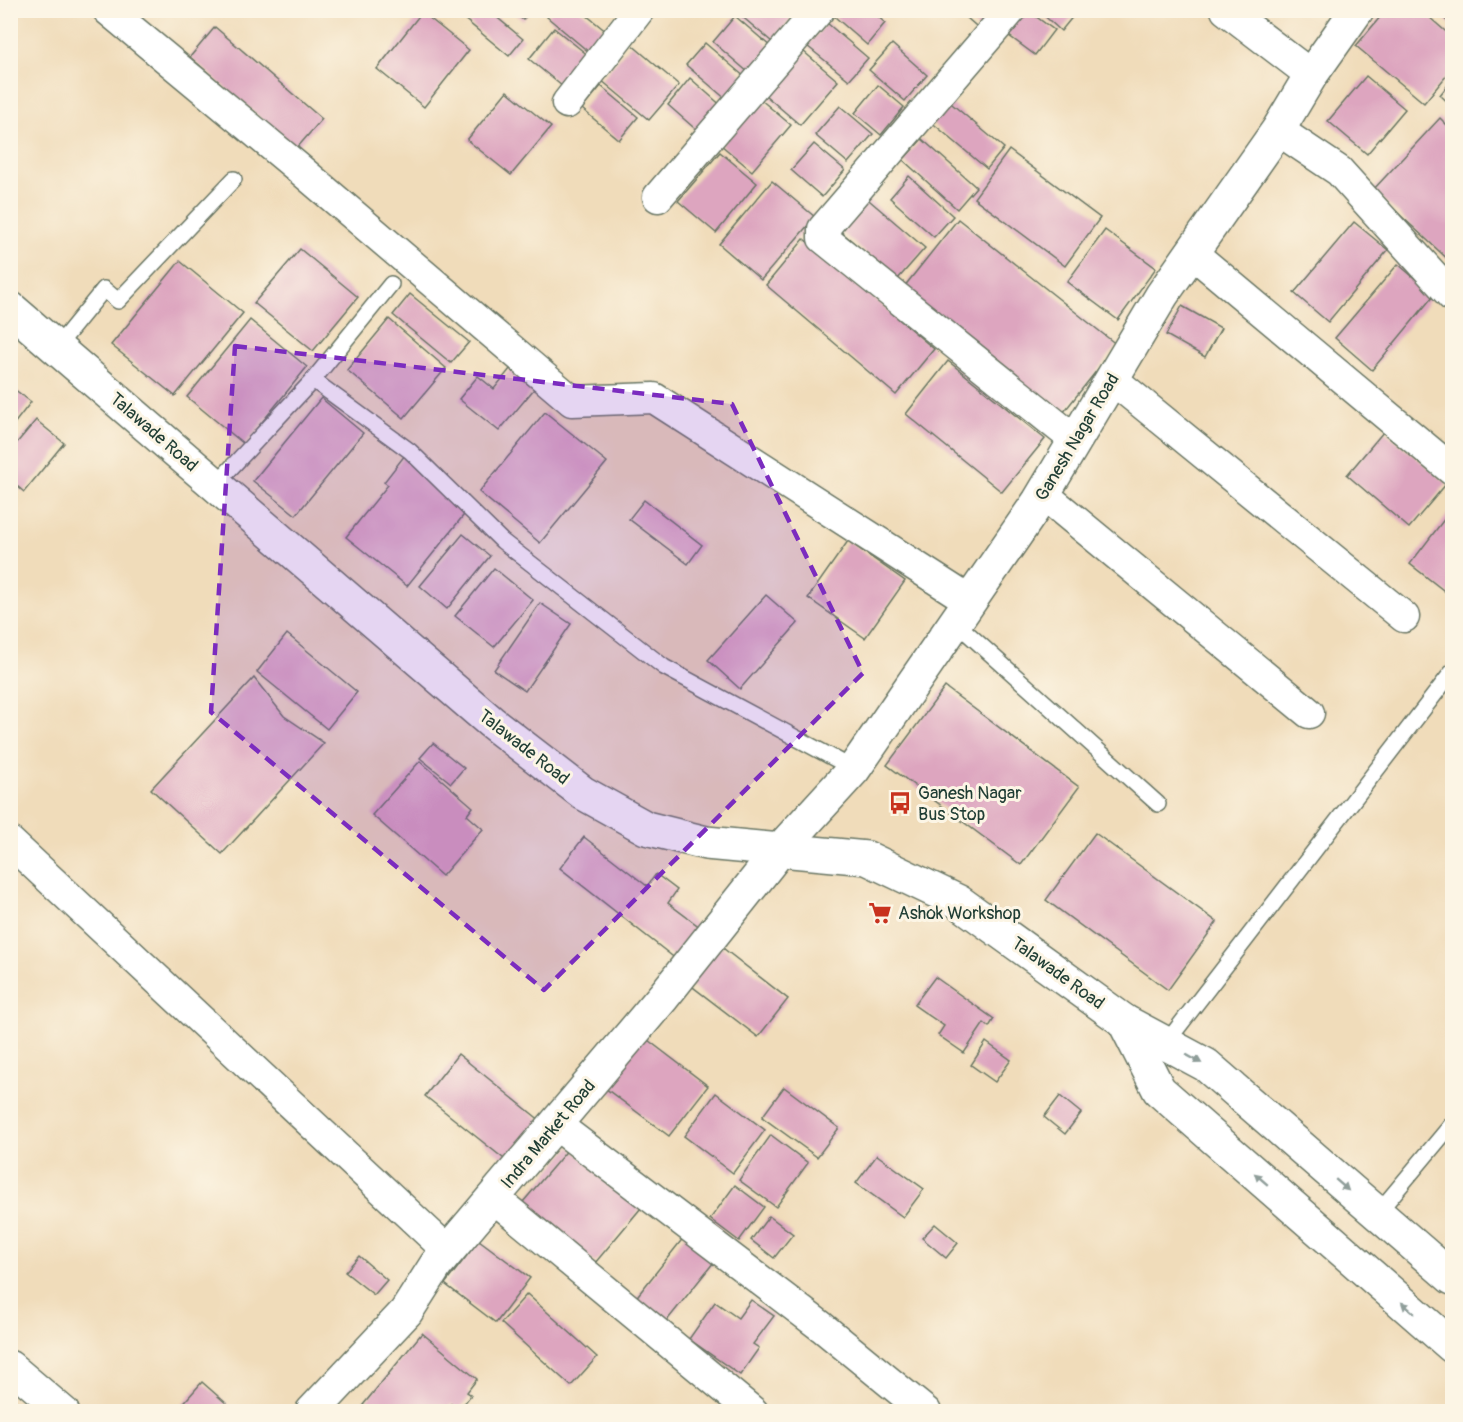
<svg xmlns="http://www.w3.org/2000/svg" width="1463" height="1422" font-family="Pangolin,sans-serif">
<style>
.building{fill:#dda5bf}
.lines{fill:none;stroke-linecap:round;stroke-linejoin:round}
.service-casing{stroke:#687563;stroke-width:18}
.minor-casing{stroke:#687563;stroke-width:33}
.tertiary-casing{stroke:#687563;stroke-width:36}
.primary-casing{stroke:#687563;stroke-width:36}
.service{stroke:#fff;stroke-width:15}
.minor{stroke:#fff;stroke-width:30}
.tertiary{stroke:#fff;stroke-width:33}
.primary{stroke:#fff;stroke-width:33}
.oneway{fill:#8f9e9a}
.marked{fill:#7b2cbf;fill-opacity:0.2;stroke:#7b2cbf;stroke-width:4.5;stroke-dasharray:12 8;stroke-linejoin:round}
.labels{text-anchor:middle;stroke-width:6;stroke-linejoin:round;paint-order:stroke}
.street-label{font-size:18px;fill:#1f3d34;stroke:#fcf5e5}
.poi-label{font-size:18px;fill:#1f3d34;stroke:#fcf5e5;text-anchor:start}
</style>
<rect width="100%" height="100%" fill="#fcf5e5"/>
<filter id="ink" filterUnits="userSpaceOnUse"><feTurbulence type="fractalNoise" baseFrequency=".0167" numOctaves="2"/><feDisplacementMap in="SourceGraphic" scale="12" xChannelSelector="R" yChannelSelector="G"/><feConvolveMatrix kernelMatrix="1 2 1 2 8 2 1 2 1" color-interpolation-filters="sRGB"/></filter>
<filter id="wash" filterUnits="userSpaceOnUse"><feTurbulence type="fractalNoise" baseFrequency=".008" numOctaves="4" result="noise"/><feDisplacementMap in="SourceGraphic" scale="24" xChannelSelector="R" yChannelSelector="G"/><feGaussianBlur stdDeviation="1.35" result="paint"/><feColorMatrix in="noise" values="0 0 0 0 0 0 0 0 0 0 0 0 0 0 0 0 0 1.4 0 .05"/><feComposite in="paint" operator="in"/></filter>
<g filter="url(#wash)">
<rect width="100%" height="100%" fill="#f0dcba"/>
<g id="blocks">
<!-- building -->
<g class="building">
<polygon points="467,10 488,10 523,39 509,56 462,17"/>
<polygon points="511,10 531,10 523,20"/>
<polygon points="553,10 580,10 613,37 596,58 547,17"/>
<polygon points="742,10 781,10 791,19 772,42 739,14"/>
<polygon points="827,10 871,10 885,23 867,45"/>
<polygon points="958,10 994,10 983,32"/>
<polygon points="1016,10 1027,10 1054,30 1035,55 1001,30"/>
<polygon points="1038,10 1069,10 1074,15 1061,31"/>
<polygon points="1386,10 1421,10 1452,37 1452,69 1424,103 1356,46"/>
<polygon points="1436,10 1452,10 1452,26"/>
<polygon points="422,12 469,50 424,107 377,69"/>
<polygon points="735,16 771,47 749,73 713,42"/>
<polygon points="827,23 868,58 849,80 807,46"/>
<polygon points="215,27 322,119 296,149 190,57"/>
<polygon points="554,28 594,60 568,91 529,59"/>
<polygon points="705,43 746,78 727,100 686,65"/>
<polygon points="631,44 679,85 649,120 601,80"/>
<polygon points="892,44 927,75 905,101 869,70"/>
<polygon points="803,51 838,81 800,125 765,95"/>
<polygon points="1366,76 1405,109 1367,154 1328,121"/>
<polygon points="690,78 724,108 701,134 668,105"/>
<polygon points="1452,80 1452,106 1440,95"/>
<polygon points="878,85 904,107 881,135 855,113"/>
<polygon points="601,86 638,117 619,140 582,109"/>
<polygon points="507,91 551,127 511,175 467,140"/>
<polygon points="940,94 1004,148 987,169 923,115"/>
<polygon points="760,99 791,125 752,171 721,145"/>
<polygon points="840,106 873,134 848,163 815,135"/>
<polygon points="1440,118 1452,130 1452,263 1373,190"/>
<polygon points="922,139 976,187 957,209 903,160"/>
<polygon points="814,144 845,170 822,197 791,170"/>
<polygon points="1009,150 1100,218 1065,266 974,198"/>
<polygon points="720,152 757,183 716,233 678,201"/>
<polygon points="909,176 953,216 934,237 890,198"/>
<polygon points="772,181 815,217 761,280 719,244"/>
<polygon points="863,195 925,248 897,280 838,229"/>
<polygon points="958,219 1117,345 1059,418 900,292"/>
<polygon points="1354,222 1388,250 1328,322 1294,293"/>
<polygon points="1105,230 1156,268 1118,320 1067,282"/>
<polygon points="804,239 934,349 896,395 766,285"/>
<polygon points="300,249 358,297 313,351 254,303"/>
<polygon points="180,261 243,313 175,396 111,345"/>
<polygon points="1398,264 1434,295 1372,370 1335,338"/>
<polygon points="410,294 469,342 451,363 393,315"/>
<polygon points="1182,306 1221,328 1205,357 1166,335"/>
<polygon points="389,319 446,368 404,418 347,370"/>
<polygon points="250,320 307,367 244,444 187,397"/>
<polygon points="948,361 1045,439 1002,492 906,414"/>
<polygon points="510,369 534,389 499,431 459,399 478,376 494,389"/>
<polygon points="10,386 31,402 10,429"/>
<polygon points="321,398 363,433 296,515 253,481"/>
<polygon points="545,412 607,462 540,543 479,492"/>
<polygon points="36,420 64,443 24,492 10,480 10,451"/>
<polygon points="1384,431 1447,483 1409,528 1347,475"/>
<polygon points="405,455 467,511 407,586 346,537 388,485 384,482"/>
<polygon points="644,500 702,545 688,564 629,519"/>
<polygon points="1452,509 1452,597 1410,564"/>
<polygon points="463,534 490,556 447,609 420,586"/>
<polygon points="848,541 905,581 865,638 808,598"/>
<polygon points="494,568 533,600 494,647 455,616"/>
<polygon points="766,595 798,623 740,689 708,660"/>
<polygon points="540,603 571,624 525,691 494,670"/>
<polygon points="287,634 357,692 327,729 257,672"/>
<polygon points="254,678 284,716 324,743 222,854 151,789"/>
<polygon points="945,687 1079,787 1021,865 887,765"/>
<polygon points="433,743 464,768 451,783 420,758"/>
<polygon points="420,761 473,807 467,815 483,829 442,876 372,815"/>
<polygon points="1095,833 1217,922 1168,990 1046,900"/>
<polygon points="584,837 647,886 656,874 677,890 668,903 705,931 681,963 560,868"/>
<polygon points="719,945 788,999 758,1037 689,984"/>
<polygon points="935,977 994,1019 989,1027 984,1023 964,1053 938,1035 944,1026 914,1005"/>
<polygon points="640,1034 708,1086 669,1136 601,1085"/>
<polygon points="986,1042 1011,1060 995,1082 971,1065"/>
<polygon points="458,1054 541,1121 508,1162 425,1096"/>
<polygon points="784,1087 839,1128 817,1157 762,1117"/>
<polygon points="716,1093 765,1130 733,1173 684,1136"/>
<polygon points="1060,1096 1081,1113 1065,1134 1044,1117"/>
<polygon points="771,1135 808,1163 776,1207 739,1180"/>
<polygon points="570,1147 641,1208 595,1263 523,1202"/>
<polygon points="877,1155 924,1189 903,1217 856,1183"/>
<polygon points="735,1185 764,1207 739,1241 710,1219"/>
<polygon points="769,1216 793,1234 774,1258 751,1240"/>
<polygon points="935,1224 958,1243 946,1258 922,1238"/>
<polygon points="688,1232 718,1257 661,1328 631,1304"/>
<polygon points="479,1240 530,1278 496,1323 445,1284"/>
<polygon points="359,1256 387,1280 374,1295 345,1272"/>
<polygon points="527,1294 597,1357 571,1386 501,1323"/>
<polygon points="751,1300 774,1316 753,1344 759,1348 740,1375 689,1339 715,1302 738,1318"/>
<polygon points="422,1333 477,1379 467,1392 471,1395 459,1410 451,1404 445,1412 371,1412 363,1405"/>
<polygon points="202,1382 236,1412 186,1412 180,1407"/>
</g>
</g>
</g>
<g filter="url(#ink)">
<use href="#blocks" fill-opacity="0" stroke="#687563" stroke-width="1.5"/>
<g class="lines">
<!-- service casing -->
<g class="service-casing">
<g id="service">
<polyline points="56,348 104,289 118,301 234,179"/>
<polyline points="313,380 391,284"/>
<polyline points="215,485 313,380 410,451 502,541 664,667 854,769"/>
<polyline points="955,622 1158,804"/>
<polyline points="1166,1043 1452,672"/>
<polyline points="1376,1215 1452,1124"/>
</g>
</g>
<!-- minor casing -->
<g class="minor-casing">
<g id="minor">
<polyline points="108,10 296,166 572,401 654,398 970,601"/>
<polyline points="1011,10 823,229 823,238 1075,440"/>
<polyline points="1226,10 1311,75"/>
<polyline points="567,103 639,10"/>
<polyline points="1278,130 1339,171 1452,296"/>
<polyline points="658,197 819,10"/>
<polyline points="1191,252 1452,470"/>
<polyline points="1112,379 1404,617"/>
<polyline points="1043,494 1309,713"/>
<polyline points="10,842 448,1251"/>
<polyline points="555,1124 822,1327 926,1412"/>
<polyline points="495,1199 753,1412"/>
<polyline points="10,1366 64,1412"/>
</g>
</g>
<!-- tertiary casing -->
<g class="tertiary-casing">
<polyline id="tertiary" points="312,1412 406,1312 436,1265 663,997 779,851 854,769 1039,501 1162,295 1278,130 1311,75 1357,10"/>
</g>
<!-- primary casing -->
<g class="primary-casing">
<g id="primary">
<polyline points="10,308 491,722 583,793 646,828 706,843 867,858 959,902 1124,1021 1206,1065 1452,1278"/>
<polyline points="1124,1021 1159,1090 1452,1346"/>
</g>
</g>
<!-- service -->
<use href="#service" class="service"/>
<!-- minor -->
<use href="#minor" class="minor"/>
<!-- tertiary -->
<use href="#tertiary" class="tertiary"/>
<!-- primary -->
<use href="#primary" class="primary"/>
</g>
<!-- one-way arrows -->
<defs><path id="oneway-solid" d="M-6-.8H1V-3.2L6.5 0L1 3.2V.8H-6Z" transform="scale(1.5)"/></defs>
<g class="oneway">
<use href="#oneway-solid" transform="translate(1194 1059) rotate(29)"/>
<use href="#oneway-solid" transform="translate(1261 1179) rotate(-139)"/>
<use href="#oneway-solid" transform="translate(1342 1185) rotate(41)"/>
<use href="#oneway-solid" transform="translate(1408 1308) rotate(-139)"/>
</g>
</g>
<!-- marked area -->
<path class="marked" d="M 235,346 L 732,404 L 863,673 L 544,990 L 211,712 Z"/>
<!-- icons -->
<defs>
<g id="bus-bare" transform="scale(1.8)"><path d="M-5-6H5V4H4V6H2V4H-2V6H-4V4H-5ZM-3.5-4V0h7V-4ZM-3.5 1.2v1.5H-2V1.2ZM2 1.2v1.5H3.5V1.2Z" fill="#c8321e" stroke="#fcf5e5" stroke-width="2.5" paint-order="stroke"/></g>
<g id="supermarket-bare" transform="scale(1.8)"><path d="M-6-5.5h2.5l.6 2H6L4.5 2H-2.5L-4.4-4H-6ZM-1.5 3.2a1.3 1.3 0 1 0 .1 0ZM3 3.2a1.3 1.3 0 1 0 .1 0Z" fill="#c8321e" stroke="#fcf5e5" stroke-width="2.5" paint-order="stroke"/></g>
</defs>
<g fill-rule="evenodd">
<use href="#bus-bare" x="900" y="803"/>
<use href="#supermarket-bare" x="880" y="913"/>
</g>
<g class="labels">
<!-- street labels -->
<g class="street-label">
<text transform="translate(154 432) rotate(41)" y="6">Talawade Road</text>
<text transform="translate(1077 437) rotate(-59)" y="6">Ganesh Nagar Road</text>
<text transform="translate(524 747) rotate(38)" y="6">Talawade Road</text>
<text transform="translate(1058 973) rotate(36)" y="6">Talawade Road</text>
<text transform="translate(548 1134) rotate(-50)" y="6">Indra Market Road</text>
</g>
<!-- poi labels -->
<g class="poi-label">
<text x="918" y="799">Ganesh Nagar<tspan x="918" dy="21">Bus Stop</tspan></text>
<text x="898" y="919">Ashok Workshop</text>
</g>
</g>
<!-- margin -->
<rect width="1463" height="1422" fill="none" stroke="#fcf5e5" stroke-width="36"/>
</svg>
